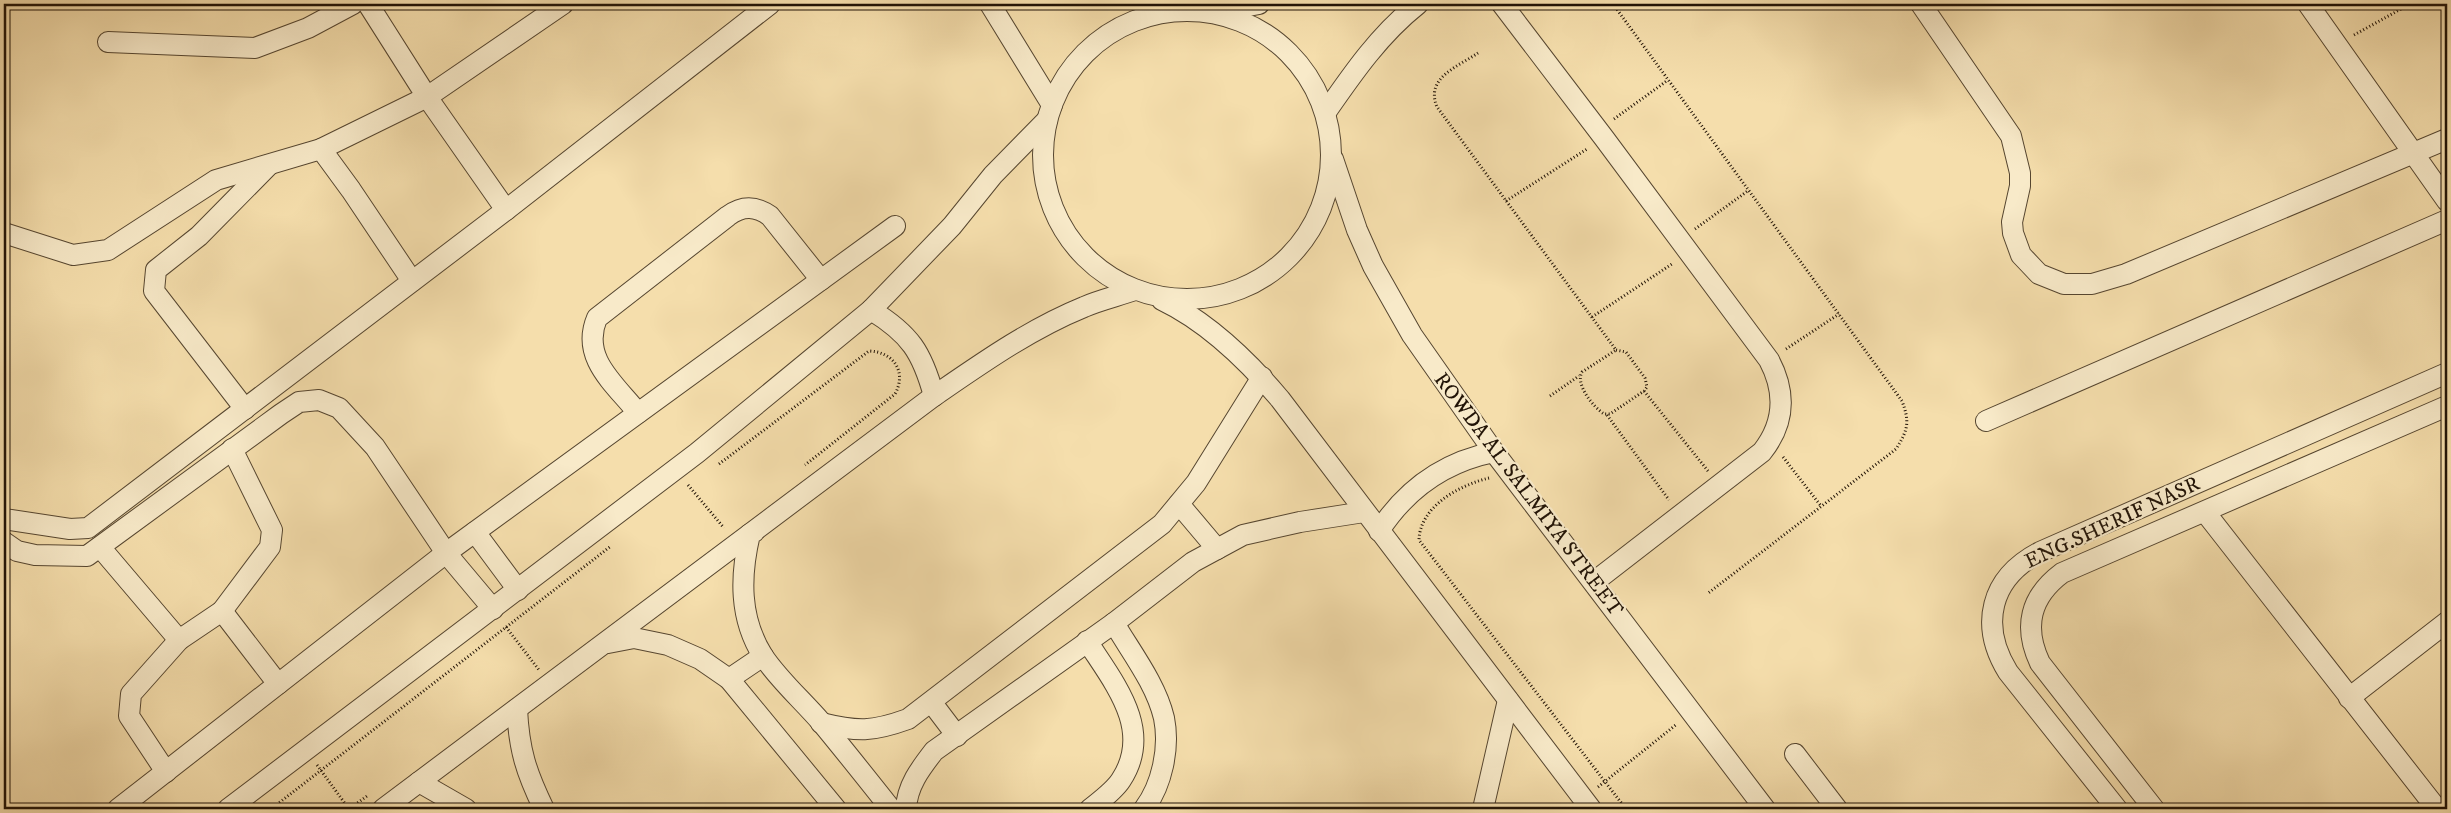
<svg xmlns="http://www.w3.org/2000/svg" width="2451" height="813" font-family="'IM FELL DW Pica',serif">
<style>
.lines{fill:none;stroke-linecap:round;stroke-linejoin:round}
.minor-casing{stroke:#564630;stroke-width:22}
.path{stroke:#211306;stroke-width:3;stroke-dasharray:1 2.5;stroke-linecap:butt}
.minor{stroke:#f8eac9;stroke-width:20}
.labels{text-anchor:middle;stroke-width:4.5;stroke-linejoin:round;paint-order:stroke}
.street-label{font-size:21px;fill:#211306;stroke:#f8eac9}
</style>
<rect width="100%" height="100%" fill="#f5deac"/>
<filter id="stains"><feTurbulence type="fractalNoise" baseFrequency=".004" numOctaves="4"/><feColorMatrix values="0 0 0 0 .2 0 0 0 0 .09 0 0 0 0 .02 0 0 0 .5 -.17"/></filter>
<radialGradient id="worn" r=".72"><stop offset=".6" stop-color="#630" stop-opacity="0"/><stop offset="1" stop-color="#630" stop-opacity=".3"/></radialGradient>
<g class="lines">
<!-- minor casing -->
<g class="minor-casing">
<g id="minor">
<polyline points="368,4 427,97 506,210"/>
<polyline points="990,4 1052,105"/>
<path d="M 1502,4 L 1604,138 L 1769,360 C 1786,392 1785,423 1762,452 L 1594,582"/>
<polyline points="1921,4 2011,136 2020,173 2020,186 2012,222 2013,233 2021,255 2039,274 2064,284 2092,284 2126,274 2447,139"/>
<polyline points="2308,4 2447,201"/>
<circle cx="1187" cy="155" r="144"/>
<polyline points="1217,12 1259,4"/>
<polyline points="108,42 255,48 308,28 353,4"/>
<path d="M 1326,112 C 1353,73 1380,34 1418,4"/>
<polyline points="321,149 427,97 563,4"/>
<polyline points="1333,159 1357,230 1373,266 1412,335 1494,452 1765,809"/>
<polyline points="4,233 73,255 108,250 216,180 321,149 351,190 412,281"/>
<path d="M 1162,300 C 1208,322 1247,360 1280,399 L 1591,809"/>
<path d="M 871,310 C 910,334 922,352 934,396"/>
<polyline points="245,409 154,291 156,270 199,236 269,165"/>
<path d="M 638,413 C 615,384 580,358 597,318 L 728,216 C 743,205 756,206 770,216 L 821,280"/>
<polyline points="1986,421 2447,220"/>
<polyline points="1179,504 1217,549"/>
<polyline points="2205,512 2437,809"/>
<polyline points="4,519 70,529 88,528 506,210 770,4"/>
<path d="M 1379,531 C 1407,488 1444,462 1494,452"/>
<polyline points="475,532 518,590"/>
<path d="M 754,532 L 750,534 C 740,576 739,618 763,656 C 779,680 803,701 821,722 C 845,751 868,780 891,809"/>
<polyline points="4,542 17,551 35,555 87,556 281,414 299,402 319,400 339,408 375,447 446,553 493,609"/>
<polyline points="100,547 179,640"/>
<polyline points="222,611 278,684"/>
<path d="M 1114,623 C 1131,652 1156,684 1164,718 C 1170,748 1162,785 1144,809"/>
<path d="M 1087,641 C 1114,683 1154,730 1121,780 C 1114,791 1100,801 1090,809"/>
<polyline points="608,643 634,638 668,645 700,659 729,679 836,809"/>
<polyline points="729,679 763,656"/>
<polyline points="2349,698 2447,622"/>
<polyline points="932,703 957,736"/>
<path d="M 517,709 C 519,750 526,772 544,809"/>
<path d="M 821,723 C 858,732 872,732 908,719 L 1162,524 L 1196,483 L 1262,377"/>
<polyline points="1795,754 1837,809"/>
<polyline points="166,772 129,716 131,694 179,640 222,611 270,547 272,530 232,449"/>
<polyline points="419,782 466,809"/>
<polyline points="118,809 446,553 895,226"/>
<polyline points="228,809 697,453 871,310 952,226 993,175 1047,120"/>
<path d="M 383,809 L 934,396 C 982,363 1030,329 1084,307 C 1100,300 1118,296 1135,290"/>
<path d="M 906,809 C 907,786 920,769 934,751 L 1114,623 L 1193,562 L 1243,535 L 1300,522 L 1364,512"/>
<polyline points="1483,809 1508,700"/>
<path d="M 2117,809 L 2008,672 C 1979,625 1990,578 2040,552 L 2447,373"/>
<path d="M 2154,809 L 2040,663 C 2023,627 2030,597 2062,573 L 2447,406"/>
</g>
</g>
<!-- path -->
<g class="path">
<path d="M 1613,4 L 1902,401 C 1910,422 1908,430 1896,449 L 1707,594"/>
<polyline points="2354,35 2410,4"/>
<path d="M 1478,53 C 1457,67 1425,78 1437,107 L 1616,350"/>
<polyline points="1614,119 1668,80"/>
<polyline points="1506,201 1587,149"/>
<polyline points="1695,229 1749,190"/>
<polyline points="1592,317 1672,264"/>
<polyline points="1786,349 1839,314"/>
<path d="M 1616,350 L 1626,352 L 1645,378 L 1647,387 L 1644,391 L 1610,414 L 1604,414 C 1593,407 1575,384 1582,372 Z"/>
<polyline points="1644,391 1708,471"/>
<polyline points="1550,396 1579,376"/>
<polyline points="1607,415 1669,500"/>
<polyline points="1783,457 1821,506"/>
<path d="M 719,464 L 869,351 C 894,352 907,372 895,394 L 805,465"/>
<path d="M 1489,478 C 1460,485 1420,506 1419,540 L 1626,809"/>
<polyline points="688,485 724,528"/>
<polyline points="506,627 539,670"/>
<polyline points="317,765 349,809"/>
<polyline points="1598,787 1677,724"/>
<polyline points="271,809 611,546"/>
<polyline points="349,809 367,796"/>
</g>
<!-- minor -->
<use href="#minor" class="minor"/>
</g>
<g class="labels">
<!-- street labels -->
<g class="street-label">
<text transform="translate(1529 494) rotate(53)" y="7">ROWDA AL SALMIYA STREET</text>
<text transform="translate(2112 522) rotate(-25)" y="7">ENG.SHERIF NASR</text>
</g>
</g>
<!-- margin -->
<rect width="2451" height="813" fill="none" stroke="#f5deac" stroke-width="20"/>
<rect x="5" y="5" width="2441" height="803" fill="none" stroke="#211306" stroke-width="2.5"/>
<rect x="10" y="10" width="2431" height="793" fill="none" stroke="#211306"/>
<rect width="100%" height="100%" filter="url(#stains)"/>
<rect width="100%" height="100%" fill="url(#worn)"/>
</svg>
